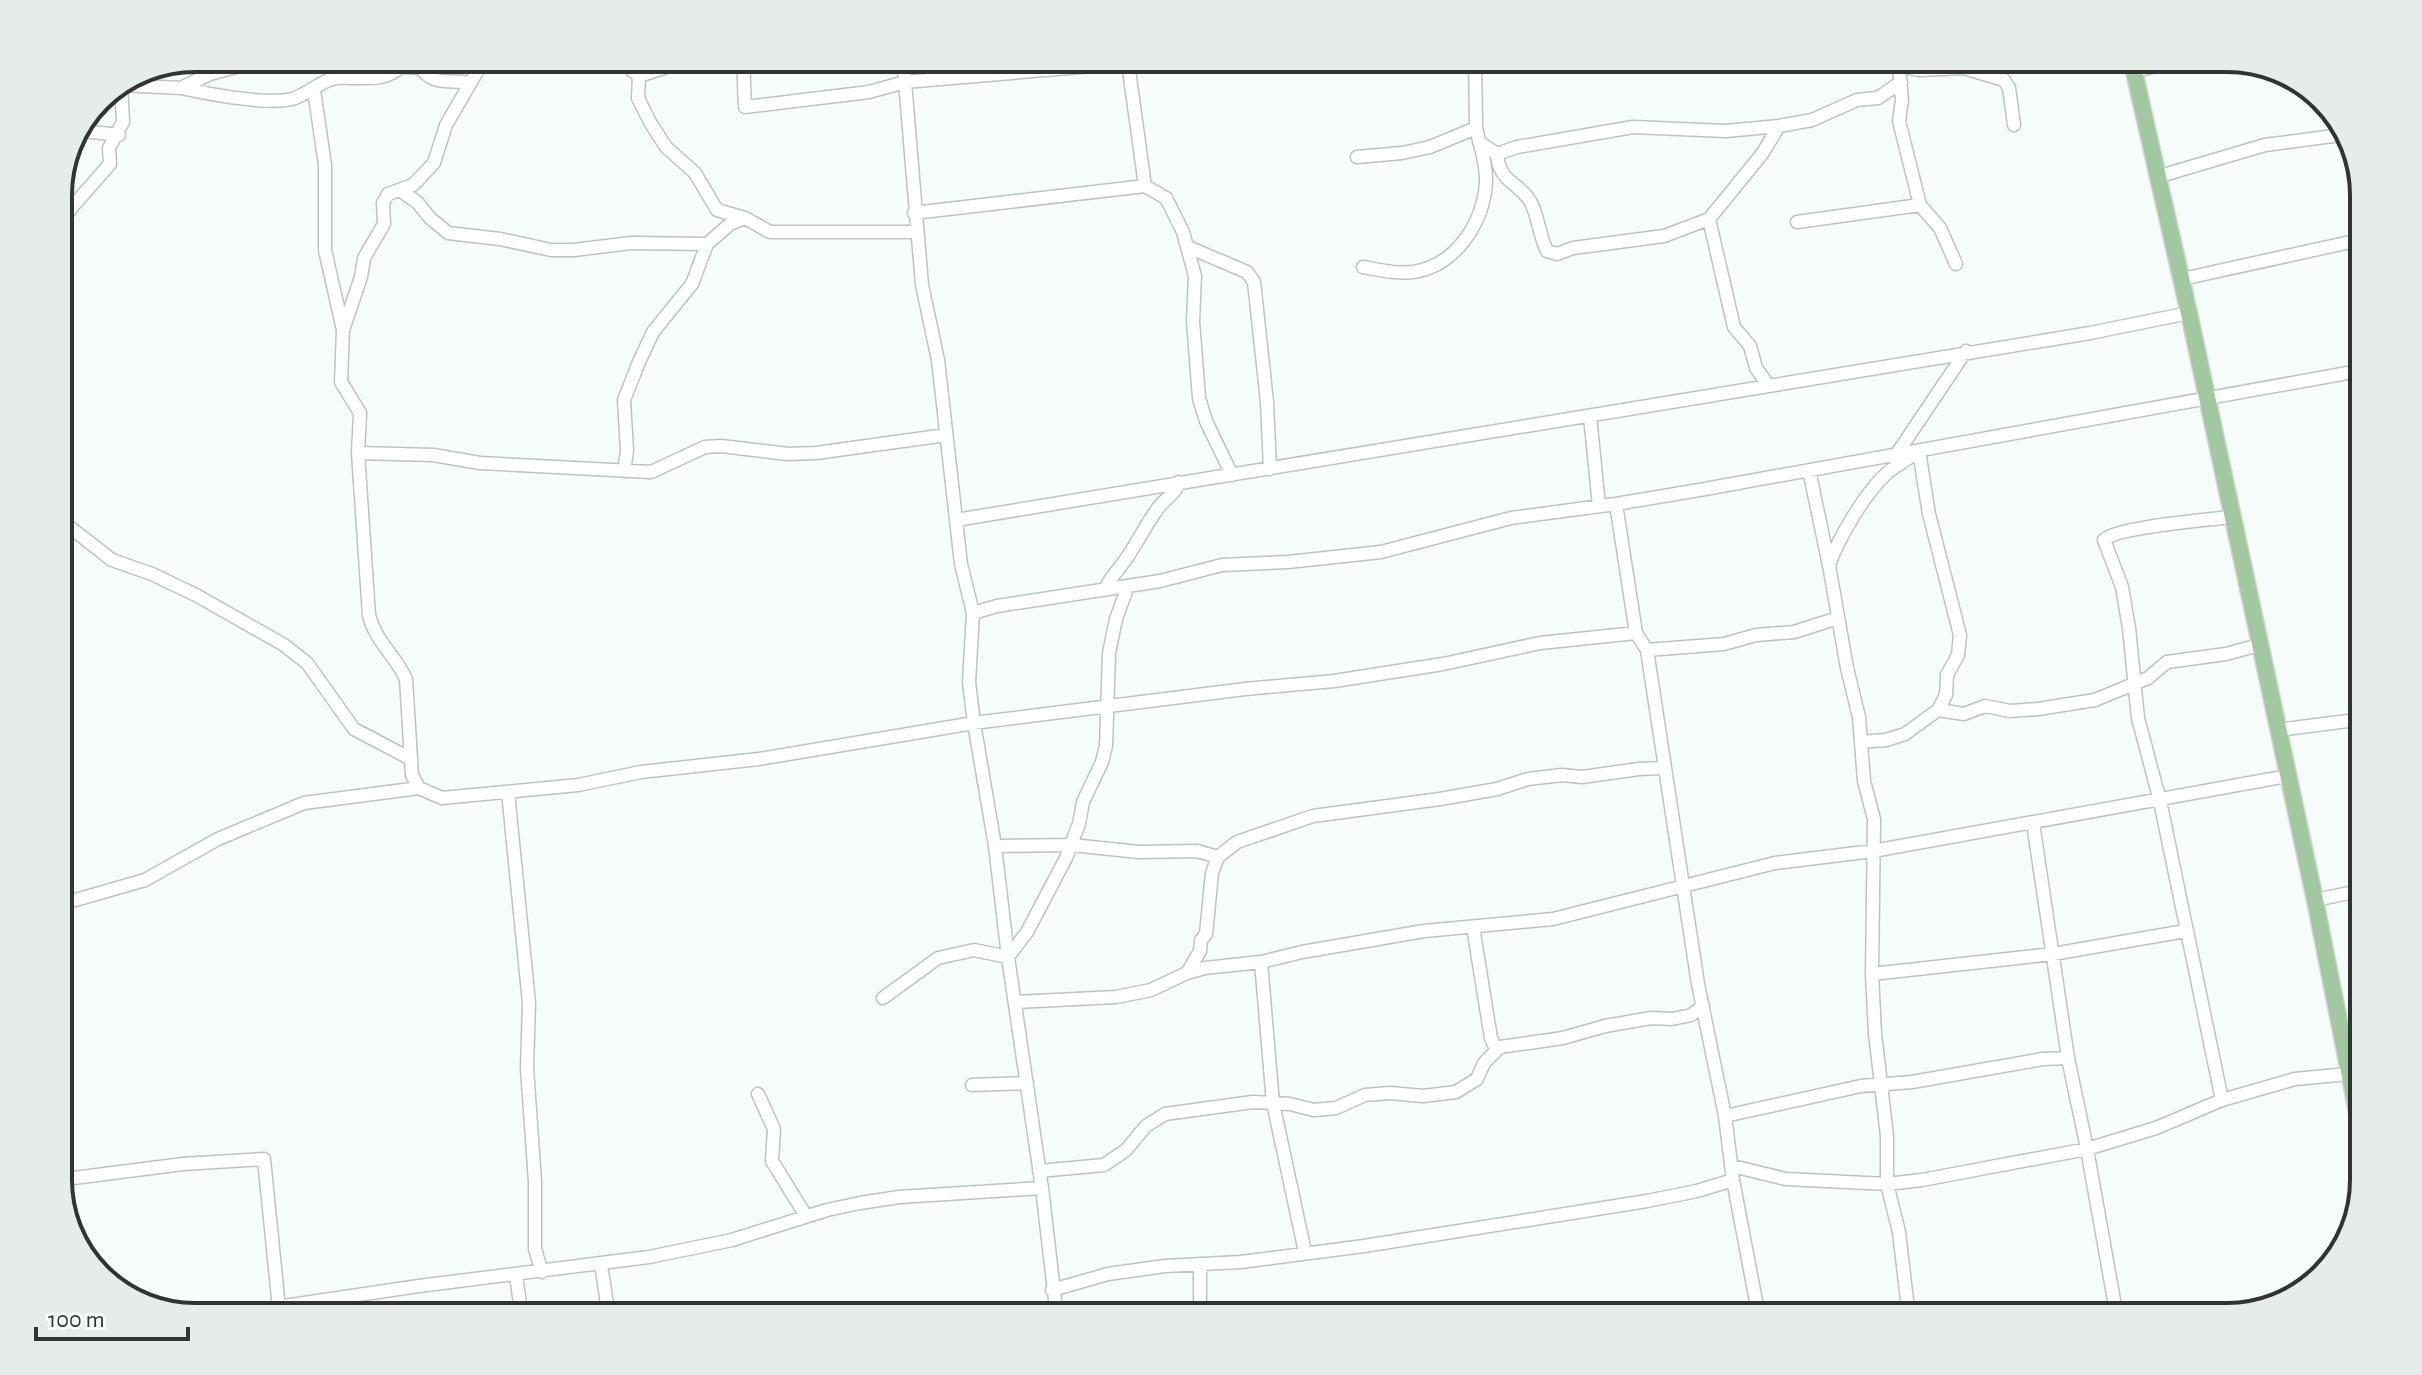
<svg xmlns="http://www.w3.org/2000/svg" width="2422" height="1375" viewBox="0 0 2422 1375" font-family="'Alegreya Sans',sans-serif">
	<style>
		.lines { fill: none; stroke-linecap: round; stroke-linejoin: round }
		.minor-casing { stroke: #bdc3c1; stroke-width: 15 }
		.major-casing { stroke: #d6d6d6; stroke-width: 19 }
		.minor { stroke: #fff; stroke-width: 12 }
		.major { stroke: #a2c8a0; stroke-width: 16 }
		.rim { fill: none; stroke: #323434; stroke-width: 4 }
	</style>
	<rect width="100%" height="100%" fill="#f6fcfa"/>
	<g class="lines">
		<defs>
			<path id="minor" d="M331 58 333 78
				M617 58 639 76
				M743 58 745 107 869 92 905 82 1128 63 1231 58
				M903 58 922 285 938 360 961 564 973 613 969 682 974 723 995 846 1008 957 1042 1188 1057 1317
				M1898 58 1902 100 1899 121 1920 205 1940 228 1956 264
				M1800 61 1802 58
				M1128 63 1145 186
				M1899 66 1919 70 1964 68 2004 80 2009 88 2014 125
				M2133 72 2185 58
				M639 76 638 98 650 122 666 147 695 173 717 210 745 218 770 232H917
				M639 76 679 63 743 60
				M122 85 181 88 210 74 240 66 246 58
				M181 88C209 94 265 105 292 99 307 95 321 80 336 78 360 76 381 84 401 67L421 68C434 87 451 79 470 83
				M314 90 325 165V250L343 330 341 382 360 413 358 453 369 615C375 641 395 655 406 679L412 775 419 788 442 798 578 785 641 772 759 759 974 723 1245 689 1334 681 1443 664 1540 643 1636 633
				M83 131 119 135
				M1479 142 1497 154C1499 183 1519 182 1530 201 1538 214 1539 235 1547 251L1557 254 1573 248 1664 236 1709 219 1734 327 1750 346 1756 368 1769 386
				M1497 154 1517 147 1633 127 1726 131 1779 126 1812 120 1857 100 1878 98 1901 82
				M1357 157 1402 153 1430 147 1476 128 1475 58
				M2160 176 2265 145 2348 134
				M401 191 417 202 430 218 448 233 500 239 551 250H574L631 243 707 244
				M914 213 1145 186 1166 198 1183 232 1195 276 1193 321 1199 398 1206 421 1232 475
				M1709 219 1762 154 1779 126
				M1797 222 1920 205
				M58 228 72 207 110 164 109 148 123 122 121 83
				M1188 247 1247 272 1254 282 1267 402 1270 469
				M1363 267C1380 270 1396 274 1413 272 1455 266 1483 224 1486 183 1487 166 1480 145 1476 128
				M2182 279 2364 239
				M343 330 361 277 364 258 384 224 383 203 388 194 413 185 434 163 446 125 485 58
				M1590 416 1599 506
				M358 453 433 455 480 463 651 472 705 447 721 446 788 454 816 453 946 435
				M1896 455 1966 351
				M1809 470 1829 565 1847 668 1859 717 1864 781 1874 819 1872 974 1875 1033 1887 1136V1184L1899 1232 1909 1317
				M624 471 627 451 624 400 639 362 653 332 692 284 707 244 730 224 745 218
				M1616 504 1636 633 1647 650 1698 984 1725 1116 1733 1180 1759 1317
				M58 518 112 560 152 574 196 595 284 645 307 663 354 729 409 758
				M956 520 2090 333 2189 313
				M1829 565C1839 537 1865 493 1887 473 1897 465 1909 458 1919 451L1929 514 1960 635 1958 655 1947 675 1946 695 1938 710 1905 734 1886 740 1862 742
				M1106 588C1110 578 1114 575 1120 567 1135 549 1144 526 1159 507 1166 498 1176 493 1179 482
				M973 613 997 606 1160 581 1222 565 1288 562 1381 552 1511 518 1616 504 1705 489 2364 370
				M1647 650 1724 644 1756 635 1794 632 1838 618
				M1938 710 1964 714 1985 706 2010 711 2038 709 2095 700 2148 678 2167 662 2226 654 2259 645
				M2277 730 2364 719
				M508 792 529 1003 527 1068 535 1182V1249L542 1272
				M2033 823 2068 1058 2087 1149 2117 1317
				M995 846 1072 845 1139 852 1197 851 1218 857
				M2315 900 2364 890
				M58 905 145 880 218 839 304 803 419 788
				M1473 927 1491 1038 1495 1047H1500
				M1261 962 1273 1103 1305 1252
				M1187 973 1200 951 1201 940 1206 934 1212 873 1218 857 1237 842 1313 816 1440 799 1497 789 1528 779 1562 775 1582 777 1639 769 1664 768
				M1872 974 2053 954 2185 931
				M883 998 938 958 974 950 1008 957 1027 932 1066 858 1079 824 1083 802 1102 762 1106 746 1109 653 1116 619 1128 586
				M1015 1002 1116 997 1151 990 1187 973 1205 968 1261 962 1302 952 1424 931 1553 919 1775 863 1873 851 2288 776
				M2342 1043 2364 1038
				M972 1085 1027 1083
				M758 1094 774 1129 772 1161 806 1216
				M2222 1100 2160 801 2138 718 2129 628 2122 587 2104 540C2116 527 2208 520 2231 517
				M1725 1116 1861 1086 1912 1082 2043 1059 2068 1058
				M1732 1166 1786 1179 1887 1184 1922 1180 2087 1149 2156 1128 2222 1100 2295 1079 2348 1074
				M1039 1171 1104 1165 1126 1150 1146 1126 1165 1114 1253 1102 1290 1104 1314 1110 1336 1108 1365 1095 1390 1093 1423 1096 1456 1092 1477 1079 1484 1063 1500 1047 1563 1038 1605 1026 1651 1018 1672 1019 1691 1015 1703 1006
				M58 1180 183 1164 264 1159 279 1308
				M601 1264 609 1317
				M1200 1264V1317
				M516 1276 522 1317
				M1052 1290 1108 1274 1165 1266 1241 1262 1364 1246 1647 1201 1697 1191 1733 1180
				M209 1317 419 1286 649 1257 732 1240 827 1210 860 1203 899 1197 1042 1188
				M2198 1317 2299 1296"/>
			<path id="major" d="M2131 58 2189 313 2315 900 2364 1147"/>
		</defs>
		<use href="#minor" class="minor-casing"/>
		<use href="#major" class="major-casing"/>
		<use href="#minor" class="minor"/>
		<use href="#major" class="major"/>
	</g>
	<path d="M0 0H2422V1375H0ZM195 72H2227A123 123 0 0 1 2350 195V1180A123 123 0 0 1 2227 1303H195A123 123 0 0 1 72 1180V195A123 123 0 0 1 195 72Z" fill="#e6ecea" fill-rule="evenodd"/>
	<path class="rim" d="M195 72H2227A123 123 0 0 1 2350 195V1180A123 123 0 0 1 2227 1303H195A123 123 0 0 1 72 1180V195A123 123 0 0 1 195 72Z"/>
	<path d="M36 1327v12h152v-12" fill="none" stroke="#323434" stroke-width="4"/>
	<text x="48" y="1327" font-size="24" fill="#323434" stroke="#f6fcfa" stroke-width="6" paint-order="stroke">100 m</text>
</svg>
